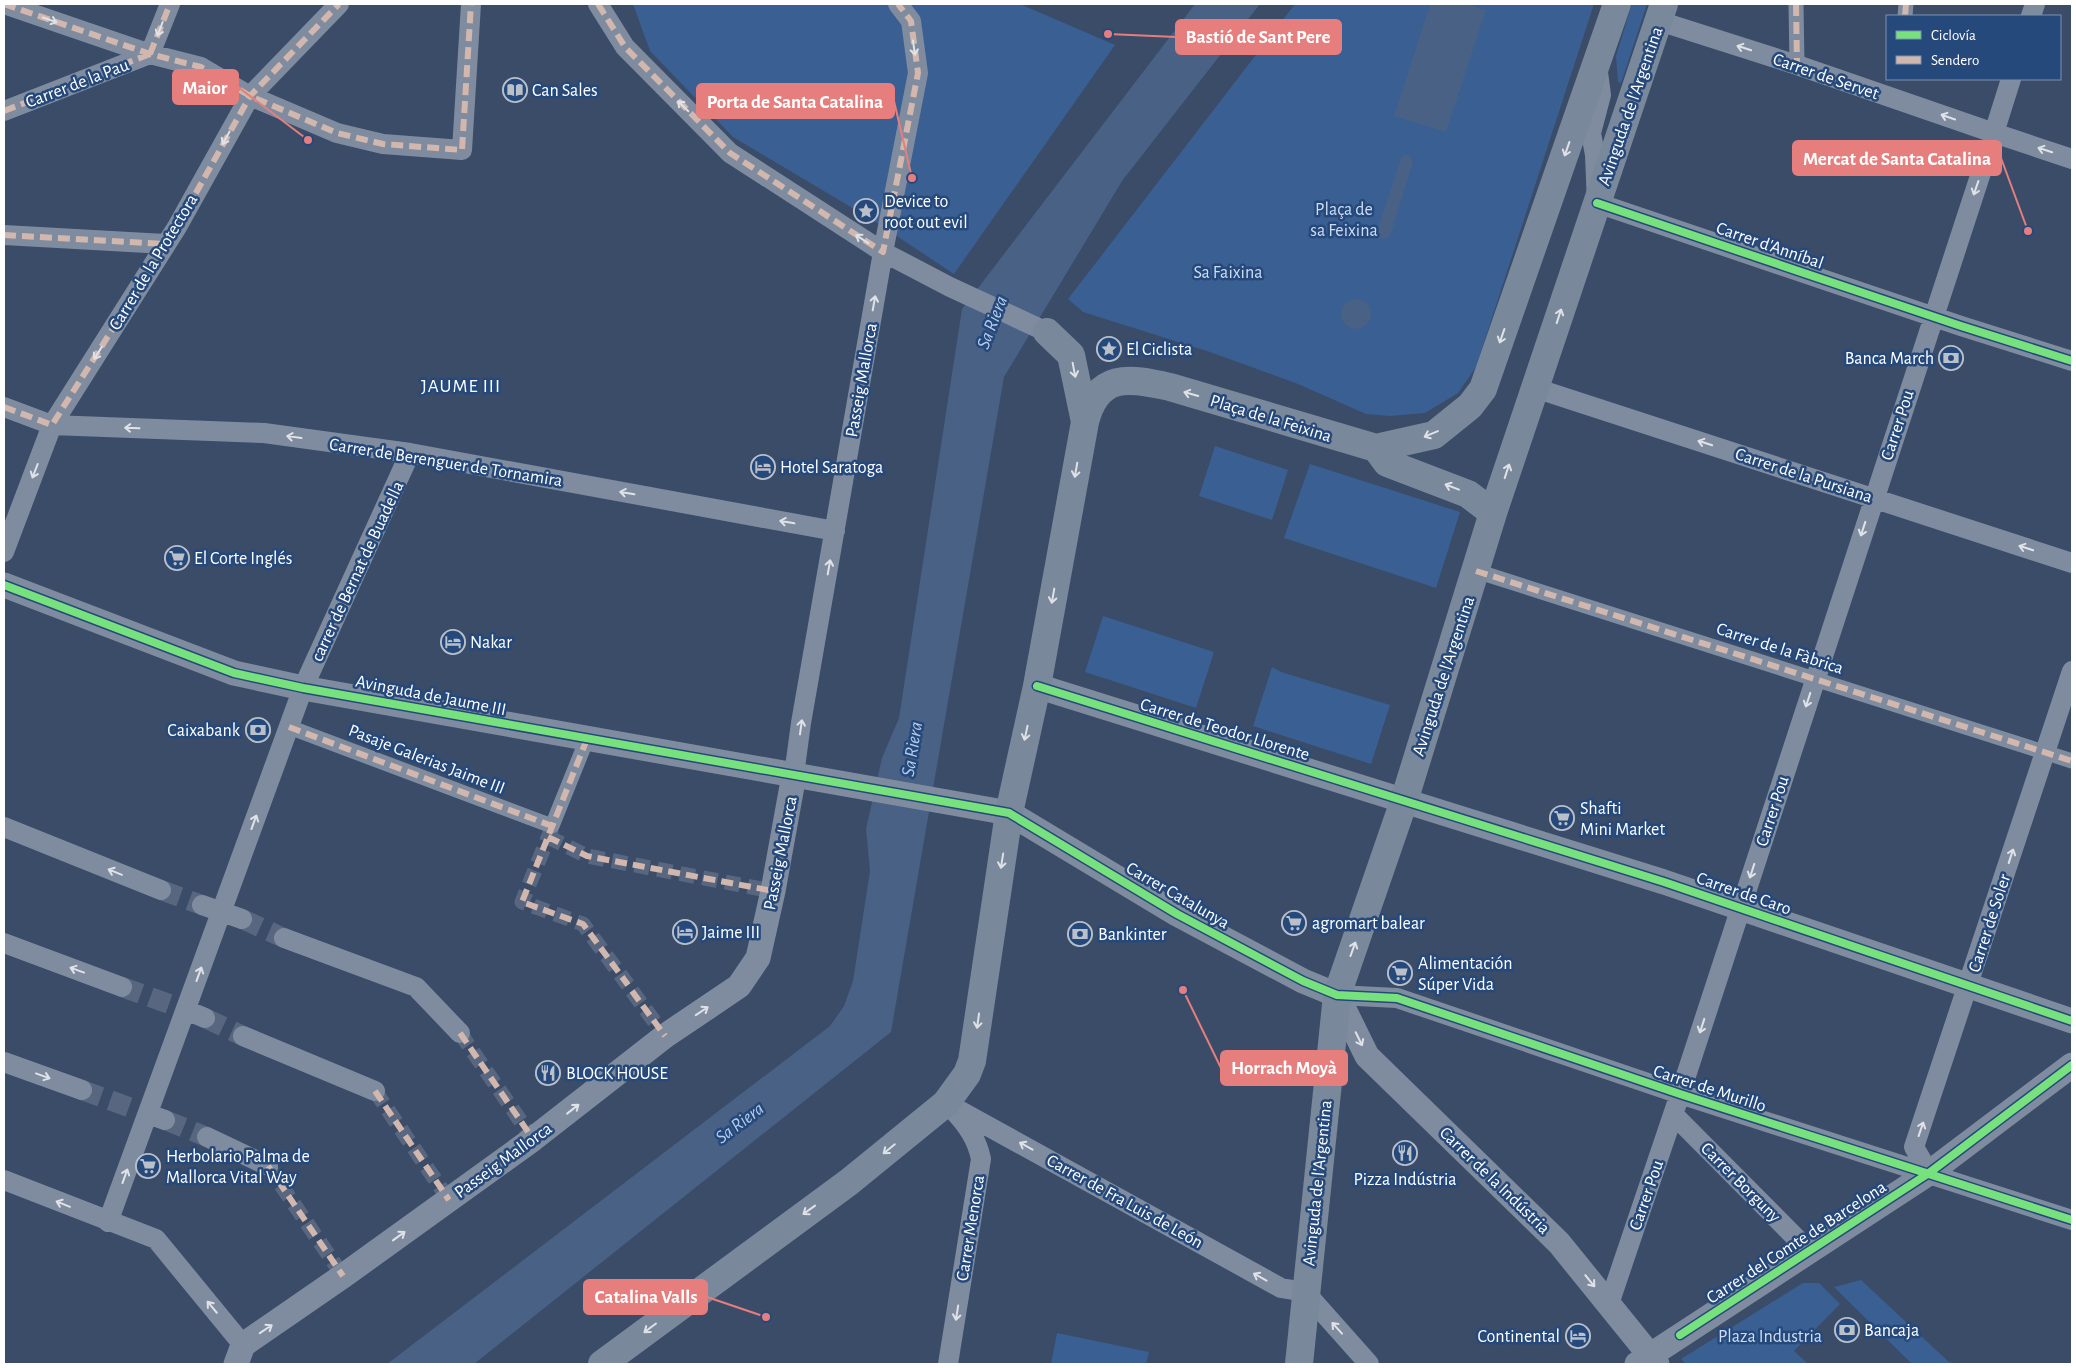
<svg xmlns="http://www.w3.org/2000/svg" width="2076" height="1368" viewBox="0 0 2076 1368" font-family="'Alegreya Sans',sans-serif">
	<style>
		.green { fill: #3a5f92 }
		.water { fill: #486185 }
		.lines { fill: none; stroke-linecap: round; stroke-linejoin: round }
		.pedestrian-tunnel { stroke: #58677f; stroke-width: 15; stroke-dasharray: 15 8; stroke-linecap: butt }
		.minor-tunnel { stroke: #58677f; stroke-width: 20; stroke-dasharray: 20 10; stroke-linecap: butt }
		.pedestrian { stroke: #7f8c9f; stroke-width: 15 }
		.minor { stroke: #7f8c9f; stroke-width: 20 }
		.tertiary { stroke: #7f8c9f; stroke-width: 25 }
		.secondary { stroke: #7a889b; stroke-width: 28 }
		.quiet { stroke: #d1b7ad; stroke-width: 6; stroke-dasharray: 12 6; stroke-linecap: butt }
		.cycleway-casing { stroke: #26497c; stroke-width: 11 }
		.cycleway { stroke: #77e17e; stroke-width: 8 }
		.oneway { stroke: #dfe2e7 }
		.oneway2 { stroke: #dee1e6 }
		.labels { text-anchor: middle; stroke-width: 5; stroke-linejoin: round; paint-order: stroke }
		.street-label { font-size: 18px; fill: #fff; stroke: #26497c }
		.poi-label { font-size: 18px; fill: #fff; stroke: #26497c; text-anchor: start }
		.park-label { font-size: 18px; fill: #cdddf4; stroke: #26497c }
		.water-label { font-size: 19px; font-style: italic; fill: #b6cdec; stroke: #26497c }
		.neighbourhood-label { font-size: 19px; letter-spacing: 1px; fill: #fff; stroke: #26497c }
		.leader { fill: none; stroke: #e67e7e; stroke-width: 2 }
		.callout-dot { fill: #e67e7e; stroke: #26497c; stroke-width: 2 }
		.callout { fill: #e67e7e; stroke: #e67e7e; stroke-width: 2 }
		.callout-label { font-size: 19px; text-anchor: middle; font-weight: bold; fill: #fff }
	</style>
	<rect width="100%" height="100%" fill="#3a4c68"/>
	<path class="green" d="M633 4H1020L1115 45 954 274 871 219 733 137 650 51Z
		M1295 4H1594L1476 367 1458 393 1425 413 1390 416 1366 414 1298 384 1210 352 1083 312 1068 299Z
		M1632 4H1647L1621 83 1618 82 1616 56Z
		M1215 446 1288 470 1272 520 1199 496Z
		M1310 464 1460 512 1436 588 1284 538Z
		M1103 616 1214 652 1196 708 1085 672Z
		M1272 667 1281 672 1390 705 1371 764 1253 726Z
		M1861 1280 1949 1362 1956 1364H1912L1834 1287Z
		M1803 1283H1819L1840 1304 1794 1351 1808 1364H1686L1681 1359Z
		M1057 1333 1149 1352 1146 1364H1051Z"/>
	<path class="water" d="M1195 4H1260L1122 181 1004 377 891 1032 474 1364H387L830 1026 844 1006 853 981 870 871 866 829 882 758 899 718 962 309Z
		M1430 4H1466L1486 10 1446 132 1394 116Z
		M1404 155 1410 156 1413 162 1390 236 1386 239 1378 238 1377 231 1401 158Z
		M1341 314a15 15 0 1 1 30 0a15 15 0 1 1-30 0Z"/>
	<g class="lines">
		<path class="pedestrian-tunnel" d="M552 828 522 902 583 924 628 985
			M548 837 587 856 773 891
			M632 991 665 1036
			M460 1033 533 1139
			M375 1091 449 1200
			M268 1166 343 1276"/>
		<path class="minor-tunnel" d="M161 890 202 905
			M242 919 284 938
			M122 987 186 1010
			M205 1018 243 1036
			M82 1090 148 1114
			M165 1120 207 1137"/>
		<path class="pedestrian" d="M1796 4 1797 65
			M1905 16 1906 4
			M1476 571 2072 761
			M289 727 552 826 587 739"/>
		<path class="minor" d="M4 4 150 54 201 67 250 96 337 133 383 144 462 150 471 4
			M598 4 625 47 730 153 883 252 918 73 911 21 898 4
			M2031 16 2035 4
			M1659 21 1797 65 1994 133 2011 79
			M150 54 170 4
			M1597 65 1601 95 1591 133 1595 155 1597 203 1961 326 2072 361
			M4 111 150 54
			M4 235 165 244
			M1535 388 2072 563
			M4 407 52 425 264 433 410 453 835 531
			M4 552 52 425 177 227 250 96 339 4
			M794 775 801 723 883 252 950 287 1047 332
			M4 827 161 890
			M202 905 242 919
			M284 938 416 987 460 1033
			M4 943 122 987
			M1337 995 1397 998 1680 1094 2072 1220
			M186 1010 205 1018
			M243 1036 375 1091
			M4 1062 82 1090
			M946 1103 1281 1288 1305 1292 1369 1364
			M148 1114 165 1120
			M1673 1114 1809 1251
			M207 1137 268 1166
			M1929 1173 1914 1147 2072 671
			M4 1180 156 1239 243 1345
			M108 1222 303 688 410 453
			M1609 1304 1680 1094 1994 133 2072 159
			M948 1364 981 1159C977 1139 967 1125 953 1110"/>
		<path class="tertiary" d="M4 585 234 673 303 688 1009 813 1177 914 1303 981 1337 995 1367 1056 1559 1243 1657 1364
			M1037 686 1664 882 2072 1021
			M236 1364 243 1345 343 1276 533 1139 665 1036 739 986 758 958 773 891 794 775
			M1637 1364 1929 1173 2072 1065"/>
		<path class="secondary" d="M1085 422C1097 373 1128 377 1170 387L1376 448 1434 435 1470 406 1483 389 1617 4
			M1376 448 1387 463 1468 494 1493 513
			M602 1364 849 1182 946 1103 967 1074 972 1061 1009 813 1037 686 1085 422 1071 355 1047 332
			M1299 1364 1337 995 1404 801 1493 513 1664 4"/>
		<path class="quiet" d="M4 4 150 54 201 67 250 96 337 133 383 144 462 150 471 4
			M598 4 625 47 730 153 883 252 918 73 911 21 898 4
			M1796 4 1797 65
			M1905 16 1906 4
			M150 54 170 4
			M4 111 150 54
			M4 235 165 244
			M4 407 52 425 177 227 250 96 339 4
			M1476 571 2072 761
			M289 727 552 826
			M587 739 522 902 583 924 628 985
			M548 837 587 856 773 891
			M632 991 665 1036
			M460 1033 533 1139
			M375 1091 449 1200
			M268 1166 343 1276"/>
		<defs>
			<path id="cycleway" d="M1597 203 1961 326 2072 361
				M4 585 234 673 303 688 1009 813 1177 914 1303 981 1337 995 1397 998 1680 1094 2072 1220
				M1037 686 1664 882 2072 1021
				M1680 1335 1929 1173 2072 1065"/>
		</defs>
		<use href="#cycleway" class="cycleway-casing"/>
		<use href="#cycleway" class="cycleway"/>
	</g>
	<defs><path id="oneway-shaft" d="M-6 0H5M1.5-3L5.5 0L1.5 3" fill="none" stroke-width="1.6" stroke-linecap="round" stroke-linejoin="round" transform="scale(1.25)"/></defs>
	<g class="oneway">
		<use href="#oneway-shaft" transform="translate(50 20) rotate(19)"/>
		<use href="#oneway-shaft" transform="translate(160 29) rotate(111)"/>
		<use href="#oneway-shaft" transform="translate(914 48) rotate(82)"/>
		<use href="#oneway-shaft" transform="translate(1744 48) rotate(-162)"/>
		<use href="#oneway-shaft" transform="translate(683 106) rotate(-135)"/>
		<use href="#oneway-shaft" transform="translate(1948 117) rotate(-161)"/>
		<use href="#oneway-shaft" transform="translate(226 138) rotate(119)"/>
		<use href="#oneway-shaft" transform="translate(2045 150) rotate(-162)"/>
		<use href="#oneway-shaft" transform="translate(1976 188) rotate(109)"/>
		<use href="#oneway-shaft" transform="translate(862 239) rotate(-147)"/>
		<use href="#oneway-shaft" transform="translate(874 303) rotate(-80)"/>
		<use href="#oneway-shaft" transform="translate(98 353) rotate(122)"/>
		<use href="#oneway-shaft" transform="translate(132 428) rotate(-178)"/>
		<use href="#oneway-shaft" transform="translate(294 437) rotate(-172)"/>
		<use href="#oneway-shaft" transform="translate(1705 443) rotate(-162)"/>
		<use href="#oneway-shaft" transform="translate(35 471) rotate(111)"/>
		<use href="#oneway-shaft" transform="translate(627 493) rotate(-170)"/>
		<use href="#oneway-shaft" transform="translate(787 522) rotate(-170)"/>
		<use href="#oneway-shaft" transform="translate(1863 529) rotate(108)"/>
		<use href="#oneway-shaft" transform="translate(2026 548) rotate(-162)"/>
		<use href="#oneway-shaft" transform="translate(829 567) rotate(-80)"/>
		<use href="#oneway-shaft" transform="translate(1808 700) rotate(108)"/>
		<use href="#oneway-shaft" transform="translate(801 727) rotate(-82)"/>
		<use href="#oneway-shaft" transform="translate(254 822) rotate(-70)"/>
		<use href="#oneway-shaft" transform="translate(2011 856) rotate(-72)"/>
		<use href="#oneway-shaft" transform="translate(1752 871) rotate(108)"/>
		<use href="#oneway-shaft" transform="translate(115 872) rotate(-158)"/>
		<use href="#oneway-shaft" transform="translate(77 970) rotate(-160)"/>
		<use href="#oneway-shaft" transform="translate(199 974) rotate(-70)"/>
		<use href="#oneway-shaft" transform="translate(702 1011) rotate(-34)"/>
		<use href="#oneway-shaft" transform="translate(1702 1026) rotate(108)"/>
		<use href="#oneway-shaft" transform="translate(1359 1039) rotate(64)"/>
		<use href="#oneway-shaft" transform="translate(43 1076) rotate(20)"/>
		<use href="#oneway-shaft" transform="translate(573 1109) rotate(-38)"/>
		<use href="#oneway-shaft" transform="translate(1921 1129) rotate(-71)"/>
		<use href="#oneway-shaft" transform="translate(1026 1146) rotate(-151)"/>
		<use href="#oneway-shaft" transform="translate(125 1176) rotate(-70)"/>
		<use href="#oneway-shaft" transform="translate(63 1204) rotate(-158)"/>
		<use href="#oneway-shaft" transform="translate(399 1236) rotate(-36)"/>
		<use href="#oneway-shaft" transform="translate(1260 1277) rotate(-151)"/>
		<use href="#oneway-shaft" transform="translate(1590 1281) rotate(51)"/>
		<use href="#oneway-shaft" transform="translate(212 1307) rotate(-130)"/>
		<use href="#oneway-shaft" transform="translate(957 1313) rotate(99)"/>
		<use href="#oneway-shaft" transform="translate(1337 1328) rotate(-132)"/>
		<use href="#oneway-shaft" transform="translate(266 1329) rotate(-34)"/>
	</g>
	<g class="oneway2">
		<use href="#oneway-shaft" transform="translate(1567 149) rotate(109)"/>
		<use href="#oneway-shaft" transform="translate(1559 316) rotate(-72)"/>
		<use href="#oneway-shaft" transform="translate(1502 336) rotate(109)"/>
		<use href="#oneway-shaft" transform="translate(1074 370) rotate(79)"/>
		<use href="#oneway-shaft" transform="translate(1191 394) rotate(-164)"/>
		<use href="#oneway-shaft" transform="translate(1431 434) rotate(157)"/>
		<use href="#oneway-shaft" transform="translate(1076 470) rotate(100)"/>
		<use href="#oneway-shaft" transform="translate(1507 471) rotate(-72)"/>
		<use href="#oneway-shaft" transform="translate(1452 487) rotate(-159)"/>
		<use href="#oneway-shaft" transform="translate(1053 596) rotate(100)"/>
		<use href="#oneway-shaft" transform="translate(1026 733) rotate(102)"/>
		<use href="#oneway-shaft" transform="translate(1002 861) rotate(99)"/>
		<use href="#oneway-shaft" transform="translate(1353 949) rotate(-70)"/>
		<use href="#oneway-shaft" transform="translate(978 1021) rotate(98)"/>
		<use href="#oneway-shaft" transform="translate(889 1149) rotate(141)"/>
		<use href="#oneway-shaft" transform="translate(809 1210) rotate(144)"/>
		<use href="#oneway-shaft" transform="translate(650 1328) rotate(143)"/>
	</g>
	<defs>
		<symbol id="library-ring" viewBox="-11 -11 22 22"><circle r="9.5" fill="#26497c" stroke="#bac0ca" stroke-width="1.5"/><path d="M-6-4Q-3-5.5-.7-3.5V5Q-3 3-6 4ZM6-4Q3-5.5 .7-3.5V5Q3 3 6 4Z" fill="#bac0ca"/></symbol>
		<symbol id="sight-ring" viewBox="-11 -11 22 22"><circle r="9.5" fill="#26497c" stroke="#bac0ca" stroke-width="1.5"/><path d="M0-6L1.8-2.2L6-1.7L2.9 1.2L3.7 5.4L0 3.3L-3.7 5.4L-2.9 1.2L-6-1.7L-1.8-2.2Z" fill="#bac0ca"/></symbol>
		<symbol id="bank-ring" viewBox="-11 -11 22 22"><circle r="9.5" fill="#26497c" stroke="#bac0ca" stroke-width="1.5"/><path d="M-6-4H6V4H-6ZM0-2.3a2.3 2.3 0 1 0 0 4.6a2.3 2.3 0 1 0 0-4.6Z" fill="#bac0ca"/></symbol>
		<symbol id="hotel-ring" viewBox="-11 -11 22 22"><circle r="9.5" fill="#26497c" stroke="#bac0ca" stroke-width="1.5"/><path d="M-6-4.5h1.5V1H6V5H4.5V3h-9V5H-6ZM-4 0a1.8 1.8 0 1 1 3.6 0ZM.5 0V-2.5h3Q6-2.5 6 0Z" fill="#bac0ca"/></symbol>
		<symbol id="supermarket-ring" viewBox="-11 -11 22 22"><circle r="9.5" fill="#26497c" stroke="#bac0ca" stroke-width="1.5"/><path d="M-6-5.5h2.5l.6 2H6L4.5 2H-2.5L-4.4-4H-6ZM-1.5 3.2a1.3 1.3 0 1 0 .1 0ZM3 3.2a1.3 1.3 0 1 0 .1 0Z" fill="#bac0ca"/></symbol>
		<symbol id="restaurant-ring" viewBox="-11 -11 22 22"><circle r="9.5" fill="#26497c" stroke="#bac0ca" stroke-width="1.5"/><path d="M-5-6h1v4h1v-4h1v4h1v-4h1v5L-1.5 .5V6h-2V.5L-5-1ZM5-6V6H3V1.5H1.5Q1.5-4 5-6Z" fill="#bac0ca"/></symbol>
	</defs>
	<g fill-rule="evenodd">
		<use href="#library-ring" x="501" y="76" width="28" height="28"/>
		<use href="#sight-ring" x="852" y="197" width="28" height="28"/>
		<use href="#sight-ring" x="1095" y="335" width="28" height="28"/>
		<use href="#bank-ring" x="1937" y="344" width="28" height="28"/>
		<use href="#hotel-ring" x="749" y="453" width="28" height="28"/>
		<use href="#supermarket-ring" x="163" y="544" width="28" height="28"/>
		<use href="#hotel-ring" x="439" y="628" width="28" height="28"/>
		<use href="#bank-ring" x="244" y="716" width="28" height="28"/>
		<use href="#supermarket-ring" x="1548" y="804" width="28" height="28"/>
		<use href="#supermarket-ring" x="1280" y="909" width="28" height="28"/>
		<use href="#hotel-ring" x="671" y="918" width="28" height="28"/>
		<use href="#bank-ring" x="1066" y="920" width="28" height="28"/>
		<use href="#supermarket-ring" x="1386" y="959" width="28" height="28"/>
		<use href="#restaurant-ring" x="534" y="1059" width="28" height="28"/>
		<use href="#restaurant-ring" x="1391" y="1139" width="28" height="28"/>
		<use href="#supermarket-ring" x="134" y="1152" width="28" height="28"/>
		<use href="#bank-ring" x="1833" y="1316" width="28" height="28"/>
		<use href="#hotel-ring" x="1564" y="1322" width="28" height="28"/>
	</g>
	<g class="labels">
		<g class="street-label">
			<text transform="translate(1826 76) rotate(19)" y="6">Carrer de Servet</text>
			<text transform="translate(77 83) rotate(-21)" y="6">Carrer de la Pau</text>
			<text transform="translate(1630 106) rotate(-71)" y="6">Avinguda de l'Argentina</text>
			<text transform="translate(1770 245) rotate(19)" y="6">Carrer d'Anníbal</text>
			<text transform="translate(153 262) rotate(-59)" y="6">Carrer de la Protectora</text>
			<text transform="translate(861 380) rotate(-80)" y="6">Passeig Mallorca</text>
			<text transform="translate(1271 418) rotate(17)" y="6">Plaça de la Feixina</text>
			<text transform="translate(1897 425) rotate(-72)" y="6">Carrer Pou</text>
			<text transform="translate(446 462) rotate(9)" y="6">Carrer de Berenguer de Tornamira</text>
			<text transform="translate(1804 475) rotate(18)" y="6">Carrer de la Pursiana</text>
			<text transform="translate(357 571) rotate(-65)" y="6">carrer de Bernat de Buadella</text>
			<text transform="translate(1780 648) rotate(18)" y="6">Carrer de la Fàbrica</text>
			<text transform="translate(1443 676) rotate(-72)" y="6">Avinguda de l'Argentina</text>
			<text transform="translate(431 695) rotate(11)" y="6">Avinguda de Jaume III</text>
			<text transform="translate(1225 729) rotate(17)" y="6">Carrer de Teodor Llorente</text>
			<text transform="translate(427 759) rotate(21)" y="6">Pasaje Galerias Jaime III</text>
			<text transform="translate(1772 811) rotate(-72)" y="6">Carrer Pou</text>
			<text transform="translate(780 853) rotate(-79)" y="6">Passeig Mallorca</text>
			<text transform="translate(1744 893) rotate(19)" y="6">Carrer de Caro</text>
			<text transform="translate(1178 895) rotate(30)" y="6">Carrer Catalunya</text>
			<text transform="translate(1989 923) rotate(-72)" y="6">Carrer de Soler</text>
			<text transform="translate(1710 1088) rotate(18)" y="6">Carrer de Murillo</text>
			<text transform="translate(503 1160) rotate(-36)" y="6">Passeig Mallorca</text>
			<text transform="translate(1495 1180) rotate(44)" y="6">Carrer de la Indústria</text>
			<text transform="translate(1741 1182) rotate(45)" y="6">Carrer Borguny</text>
			<text transform="translate(1317 1183) rotate(-84)" y="6">Avinguda de l'Argentina</text>
			<text transform="translate(1646 1195) rotate(-71)" y="6">Carrer Pou</text>
			<text transform="translate(1125 1201) rotate(29)" y="6">Carrer de Fra Luis de León</text>
			<text transform="translate(970 1228) rotate(-81)" y="6">Carrer Menorca</text>
			<text transform="translate(1796 1242) rotate(-33)" y="6">Carrer del Comte de Barcelona</text>
		</g>
		<g class="poi-label">
			<text x="532" y="96">Can Sales</text>
			<text x="884" y="207">Device to<tspan x="884" dy="21">root out evil</tspan></text>
			<text x="1126" y="355">El Ciclista</text>
			<text x="1934" y="364" text-anchor="end">Banca March</text>
			<text x="780" y="473">Hotel Saratoga</text>
			<text x="194" y="564">El Corte Inglés</text>
			<text x="470" y="648">Nakar</text>
			<text x="240" y="736" text-anchor="end">Caixabank</text>
			<text x="1580" y="814">Shafti<tspan x="1580" dy="21">Mini Market</tspan></text>
			<text x="1312" y="929">agromart balear</text>
			<text x="702" y="938">Jaime III</text>
			<text x="1098" y="940">Bankinter</text>
			<text x="1418" y="969">Alimentación<tspan x="1418" dy="21">Súper Vida</tspan></text>
			<text x="566" y="1079">BLOCK HOUSE</text>
			<text x="166" y="1162">Herbolario Palma de<tspan x="166" dy="21">Mallorca Vital Way</tspan></text>
			<text x="1405" y="1185" text-anchor="middle">Pizza Indústria</text>
			<text x="1864" y="1336">Bancaja</text>
			<text x="1560" y="1342" text-anchor="end">Continental</text>
		</g>
		<g class="park-label">
			<text x="1344" y="215">Plaça de<tspan x="1344" dy="21">sa Feixina</tspan></text>
			<text x="1228" y="278">Sa Faixina</text>
			<text x="1770" y="1342">Plaza Industria</text>
		</g>
		<g class="water-label">
			<text transform="translate(991 322) rotate(-69)" y="7">Sa Riera</text>
			<text transform="translate(911 749) rotate(-81)" y="7">Sa Riera</text>
			<text transform="translate(739 1122) rotate(-37)" y="7">Sa Riera</text>
		</g>
		<g class="neighbourhood-label">
			<text x="461" y="392">JAUME III</text>
		</g>
	</g>
	<path class="leader" d="M1108 34L1176 37M308 140L238 87M912 178L894 101M2028 231L2001 158M1183 990L1221 1068M766 1317L707 1297"/>
	<g class="callout-dot">
		<circle cx="1108" cy="34" r="5"/>
		<circle cx="308" cy="140" r="5"/>
		<circle cx="912" cy="178" r="5"/>
		<circle cx="2028" cy="231" r="5"/>
		<circle cx="1183" cy="990" r="5"/>
		<circle cx="766" cy="1317" r="5"/>
	</g>
	<g class="callout">
		<rect x="1176" y="20" width="165" height="34" rx="5"/>
		<rect x="173" y="70" width="65" height="34" rx="5"/>
		<rect x="697" y="84" width="197" height="34" rx="5"/>
		<rect x="1793" y="141" width="208" height="34" rx="5"/>
		<rect x="1221" y="1051" width="126" height="34" rx="5"/>
		<rect x="584" y="1280" width="123" height="34" rx="5"/>
	</g>
	<g class="callout-label">
		<text x="1258" y="43">Bastió de Sant Pere</text>
		<text x="205" y="94">Maior</text>
		<text x="795" y="108">Porta de Santa Catalina</text>
		<text x="1897" y="165">Mercat de Santa Catalina</text>
		<text x="1284" y="1074">Horrach Moyà</text>
		<text x="646" y="1303">Catalina Valls</text>
	</g>
	<rect width="2076" height="1368" fill="none" stroke="#ffffff" stroke-width="10"/>
	<rect x="1886" y="15" width="175" height="65" fill="#26497c" stroke="#7d92b0"/>
	<rect x="1896" y="31" width="25" height="8" fill="#77e17e" stroke="#7d92b0"/>
	<text x="1931" y="40" font-size="15" fill="#ffffff">Ciclovía</text>
	<rect x="1896" y="56" width="25" height="8" fill="#d1b7ad" stroke="#7d92b0"/>
	<text x="1931" y="65" font-size="15" fill="#ffffff">Sendero</text>
</svg>
